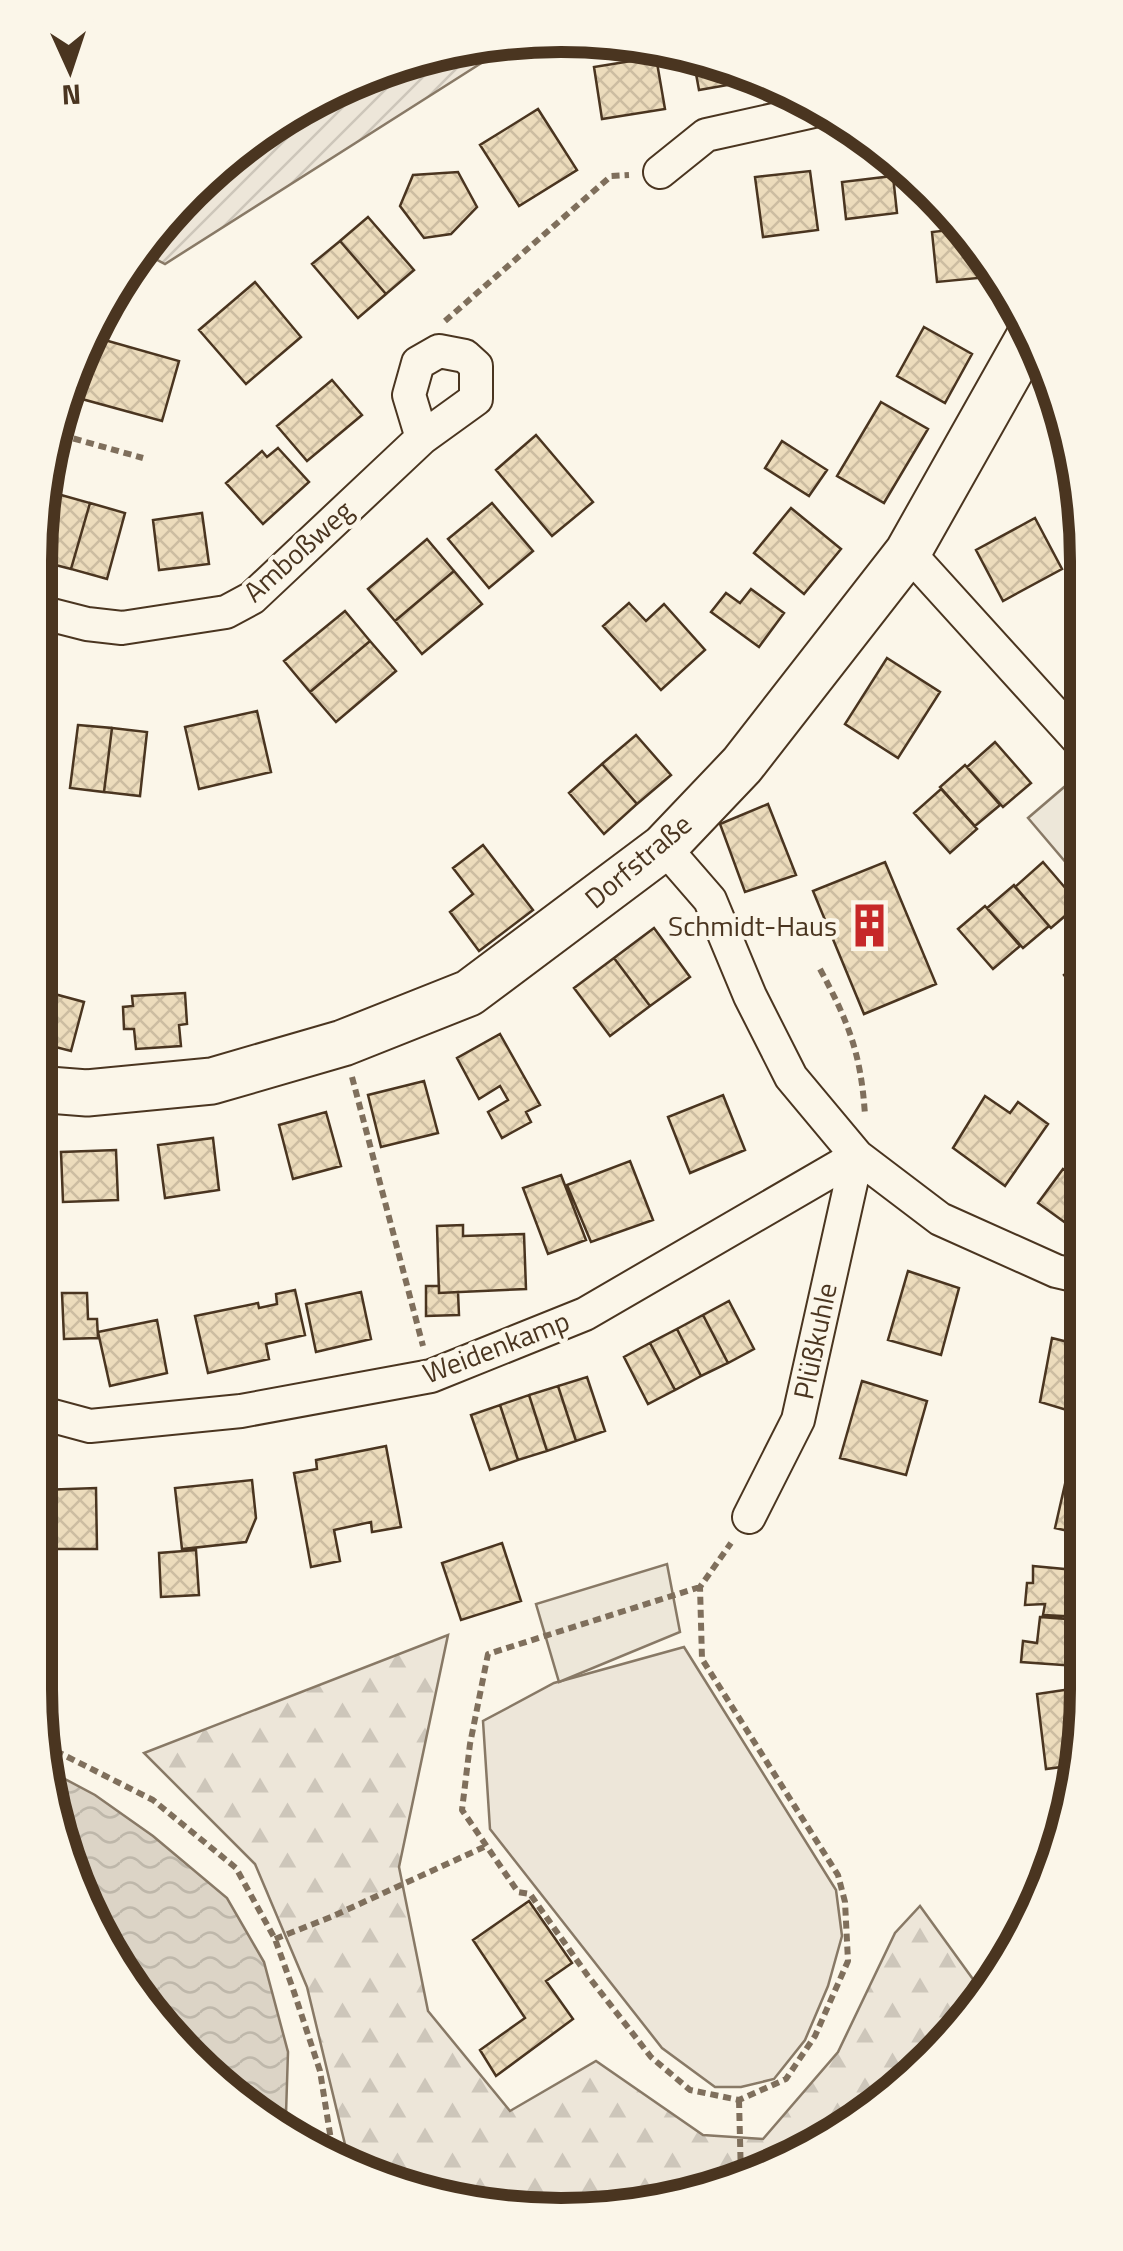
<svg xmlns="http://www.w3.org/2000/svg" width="1123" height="2251" viewBox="0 0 1123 2251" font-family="'Titillium Web',sans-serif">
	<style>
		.grass { fill: #ede6d9; stroke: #887966; stroke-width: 2.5 }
		.forest { fill: url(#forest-firs); stroke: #887966; stroke-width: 2.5 }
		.garden { fill: url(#garden-furrows); stroke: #887966; stroke-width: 2.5 }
		.parking { fill: #ede7d9; stroke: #887966; stroke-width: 2.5 }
		.water { fill: url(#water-waves); stroke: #887966; stroke-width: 2.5 }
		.building { fill: url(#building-cross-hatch); stroke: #4a3520; stroke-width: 2.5 }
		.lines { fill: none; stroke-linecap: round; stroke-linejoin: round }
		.street-casing { stroke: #4a3520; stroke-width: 36 }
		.secondary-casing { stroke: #4a3520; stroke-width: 49 }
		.path { stroke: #7f6f5c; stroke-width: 6; stroke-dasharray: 8 5; stroke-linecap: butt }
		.street { stroke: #fbf6e9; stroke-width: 32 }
		.secondary { stroke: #fbf6e9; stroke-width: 45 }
		.labels { text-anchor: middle; stroke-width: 8; stroke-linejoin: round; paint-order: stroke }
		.street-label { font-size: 28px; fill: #4a3520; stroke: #fbf6e9 }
		.poi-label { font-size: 28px; fill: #4a3520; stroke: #fbf6e9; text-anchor: end }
		.rim { fill: none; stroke: #4a3520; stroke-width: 12 }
	</style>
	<defs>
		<pattern id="forest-firs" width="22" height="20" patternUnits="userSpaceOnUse" patternTransform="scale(2.5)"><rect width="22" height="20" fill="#ede6d9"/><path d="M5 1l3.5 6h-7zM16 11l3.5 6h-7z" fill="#cdc6ba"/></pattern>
		<pattern id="garden-furrows" width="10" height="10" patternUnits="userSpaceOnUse" patternTransform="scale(2.5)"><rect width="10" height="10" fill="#ede6d9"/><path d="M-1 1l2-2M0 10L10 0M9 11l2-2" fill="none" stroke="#cdc6ba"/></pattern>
		<pattern id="water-waves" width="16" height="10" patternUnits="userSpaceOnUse" patternTransform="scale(2.5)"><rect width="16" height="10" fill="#dcd4c6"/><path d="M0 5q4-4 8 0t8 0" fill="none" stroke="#beb7aa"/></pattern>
		<pattern id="building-cross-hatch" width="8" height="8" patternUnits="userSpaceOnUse" patternTransform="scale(2.5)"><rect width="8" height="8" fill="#ecdcbc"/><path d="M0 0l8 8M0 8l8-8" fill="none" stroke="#ccbda1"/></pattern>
	</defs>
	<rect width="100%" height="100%" fill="#fbf6e9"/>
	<path class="grass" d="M684 1647 836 1890 842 1936 828 1986 805 2040 774 2079 741 2087H715L662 2048 490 1829 483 1721 554 1683Z"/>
	<path class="forest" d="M448 1635 399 1867 428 2011 510 2111 596 2061 703 2135 763 2139 838 2052 895 1933 920 1906 983 1993 933 2062 794 2162 630 2212 458 2206 350 2165 307 1987 255 1864 144 1753Z"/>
	<path class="garden" d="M505 48 165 264 146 254 214 166 392 63Z"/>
	<path class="parking" d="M1084 770 1085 885 1028 818Z
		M667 1564 680 1632 559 1682 536 1604Z"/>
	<path class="water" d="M48 1770 95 1795 153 1836 227 1898 264 1962 288 2052 286 2114 273 2123 144 2010 63 1859Z"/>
	<path class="building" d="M656 57 665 109 602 119 594 67Z
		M694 63 755 79 756 80 699 90Z
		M538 109 577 170 519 206 480 145Z
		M810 171 818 230 763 237 755 177Z
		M458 172 477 207 451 234 424 238 400 206 413 175Z
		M893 176 897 213 846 219 842 182Z
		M368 217 414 270 386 294 340 241Z
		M967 228 980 241 999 276 937 282 932 232Z
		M340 241 386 294 358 318 312 264Z
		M255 282 301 337 246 384 199 330Z
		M924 327 972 354 945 403 897 376Z
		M87 335 179 361 162 421 71 396Z
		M332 380 362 415 307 461 277 426Z
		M881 402 928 429 884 503 837 476Z
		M536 435 593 502 552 536 496 470Z
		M782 441 827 470 809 496 765 468Z
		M278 448 309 482 263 524 226 483 262 451 267 457Z
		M54 493 90 503 71 569 36 560Z
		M90 503 125 513 107 579 71 569Z
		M492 503 533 551 489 588 448 539Z
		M791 508 841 549 804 594 754 553Z
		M202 513 209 564 159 570 153 520Z
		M1035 518 1062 569 1003 601 976 550Z
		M427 539 454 571 395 621 368 589Z
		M454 571 482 604 422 654 395 621Z
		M751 589 784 613 759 647 711 612 726 593 740 603Z
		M629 603 646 621 664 604 705 650 661 690 603 626Z
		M345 611 370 641 310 692 284 661Z
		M1084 634V689L1078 690 1072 635Z
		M370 641 396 671 336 722 310 692Z
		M887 658 940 692 898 758 845 724Z
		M36 699 48 702 36 749Z
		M257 711 271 772 199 789 185 727Z
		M78 725 112 728 104 792 70 788Z
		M112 728 147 732 140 796 104 792Z
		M636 735 671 775 637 804 602 764Z
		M995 742 1031 783 1003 807 967 767Z
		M602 764 637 804 604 834 569 793Z
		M965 765 1000 805 975 826 940 787Z
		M941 789 977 829 950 853 914 813Z
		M768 804 796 875 745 892 720 824Z
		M483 845 533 910 479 951 450 912 473 894 453 868Z
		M885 862 936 984 864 1014 813 891Z
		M1043 862 1079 904 1051 928 1015 887Z
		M1014 885 1049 926 1023 948 987 908Z
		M985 906 1020 946 993 969 958 929Z
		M654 928 690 977 650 1006 614 958Z
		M1085 957V1003L1064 975Z
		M614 958 650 1006 610 1036 574 988Z
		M36 989 84 1002 71 1051 36 1042Z
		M185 993 187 1024 179 1025 181 1046 136 1049 134 1029H124L123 1007 133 1006 132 996Z
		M500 1034 540 1105 526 1112 531 1122 502 1138 488 1112 508 1100 500 1086 479 1099 457 1058Z
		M424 1081 438 1133 381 1147 368 1095Z
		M723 1095 745 1150 690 1173 668 1117Z
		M985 1096 1010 1113 1018 1102 1048 1124 1005 1186 953 1148Z
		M326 1112 341 1166 293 1179 279 1125Z
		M213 1138 219 1190 165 1198 158 1145Z
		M116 1150 118 1200 63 1202 61 1152Z
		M630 1161 653 1220 591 1242 567 1185Z
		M1063 1169 1085 1183 1086 1212 1074 1229 1038 1203Z
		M561 1175 586 1240 548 1254 523 1188Z
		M463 1225V1236L524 1234 526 1289 439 1293 437 1226Z
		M908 1271 959 1288 941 1355 888 1340Z
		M426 1286H439V1293L458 1292 459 1315 426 1316Z
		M295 1290 305 1335 266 1344 269 1359 208 1373 195 1316 258 1303 259 1308 277 1304 276 1294Z
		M361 1292 371 1339 316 1352 306 1304Z
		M62 1293H87L88 1319H97L98 1338 64 1339Z
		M729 1301 754 1349 728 1363 703 1315Z
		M703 1315 728 1363 701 1376 677 1329Z
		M157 1320 167 1373 110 1386 98 1332Z
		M677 1329 701 1376 675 1390 650 1343Z
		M1052 1338 1084 1346 1086 1339V1440L1076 1438 1080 1414 1040 1402Z
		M650 1343 675 1390 648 1404 624 1357Z
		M587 1377 605 1431 576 1441 558 1386Z
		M862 1381 927 1401 906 1475 840 1458Z
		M558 1386 576 1441 547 1451 529 1395Z
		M529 1395 547 1451 518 1460 500 1405Z
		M500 1405 518 1460 490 1470 471 1415Z
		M386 1446 401 1527 372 1532 371 1522 334 1530 340 1561 311 1567 294 1473 317 1469 316 1460Z
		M1073 1449 1086 1452V1535L1055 1528Z
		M252 1480 256 1518 246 1542 182 1549 175 1488Z
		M96 1488 97 1549H42L41 1490Z
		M502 1543 521 1601 461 1620 442 1563Z
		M196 1550 199 1595 161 1597 159 1553Z
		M1033 1566 1085 1571 1082 1617 1043 1615 1045 1604 1025 1605 1027 1583H1033Z
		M1040 1617 1081 1620 1076 1666 1021 1662 1023 1641 1037 1643Z
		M1078 1688 1084 1735 1076 1765 1046 1769 1037 1694Z
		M529 1901 572 1963 546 1981 573 2019 496 2076 480 2050 525 2018 473 1940Z"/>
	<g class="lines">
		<defs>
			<path id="street" d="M660 172 706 135 823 109
				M908 552 1084 746
				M36 611 87 624 122 628 226 612 252 598 422 438 476 399V366L465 356 439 351 418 363 409 395 422 438
				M664 847 710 900 750 996 791 1077 857 1156 940 1219 1056 1271 1086 1278
				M38 1412 90 1426 241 1411 431 1376 585 1314 857 1156
				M749 1517 798 1420 857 1156"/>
			<path id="secondary" d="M36 1089 87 1093 212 1081 343 1043 469 993 664 847 742 765 908 552 1032 332"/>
		</defs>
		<use href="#street" class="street-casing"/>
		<use href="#secondary" class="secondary-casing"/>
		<path class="path" d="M445 321 611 176 629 175
			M61 435 143 458
			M820 969C849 1023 861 1054 865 1115
			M352 1077 423 1346
			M700 1587 488 1654 470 1744 462 1810 518 1892 530 1894 588 1976 651 2057 690 2090 739 2100 786 2079 815 2036 848 1961 845 1902 838 1875 702 1659 700 1587 731 1543
			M44 1745 153 1800 236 1868 275 1939 293 1989 320 2071 334 2159
			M275 1939 331 1917 484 1847
			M739 2100 741 2178"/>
		<use href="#street" class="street"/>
		<use href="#secondary" class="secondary"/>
	</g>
	<defs>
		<symbol id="building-bare" viewBox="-9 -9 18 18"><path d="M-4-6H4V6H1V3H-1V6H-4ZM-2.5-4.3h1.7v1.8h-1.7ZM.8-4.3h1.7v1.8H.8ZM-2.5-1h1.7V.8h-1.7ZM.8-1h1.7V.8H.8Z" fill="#c62828" stroke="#fbf6e9" stroke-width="2.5" paint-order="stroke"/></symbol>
	</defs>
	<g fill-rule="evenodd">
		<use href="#building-bare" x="838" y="894" width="63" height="63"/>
	</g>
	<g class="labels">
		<g class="street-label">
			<text transform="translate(298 551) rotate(-42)" y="10">Amboßweg</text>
			<text transform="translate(638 861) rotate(-40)" y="10">Dorfstraße</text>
			<text transform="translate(815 1341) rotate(-78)" y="10">Plüßkuhle</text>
			<text transform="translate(496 1347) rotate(-21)" y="10">Weidenkamp</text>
		</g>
		<g class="poi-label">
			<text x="837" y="936">Schmidt-Haus</text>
		</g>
	</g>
	<path d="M0 0H1123V2251H0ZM561 52H561A509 509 0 0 1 1070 561V1689A509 509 0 0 1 561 2198H561A509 509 0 0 1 52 1689V561A509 509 0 0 1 561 52Z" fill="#fbf6e9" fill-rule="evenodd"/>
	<path class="rim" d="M561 52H561A509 509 0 0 1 1070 561V1689A509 509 0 0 1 561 2198H561A509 509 0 0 1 52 1689V561A509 509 0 0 1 561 52Z"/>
	<g transform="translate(70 70) rotate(177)" stroke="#fbf6e9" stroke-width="8" paint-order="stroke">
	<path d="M0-8L18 38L0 25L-18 38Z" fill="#4a3520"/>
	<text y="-15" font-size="28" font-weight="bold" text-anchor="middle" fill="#4a3520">N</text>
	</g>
</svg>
